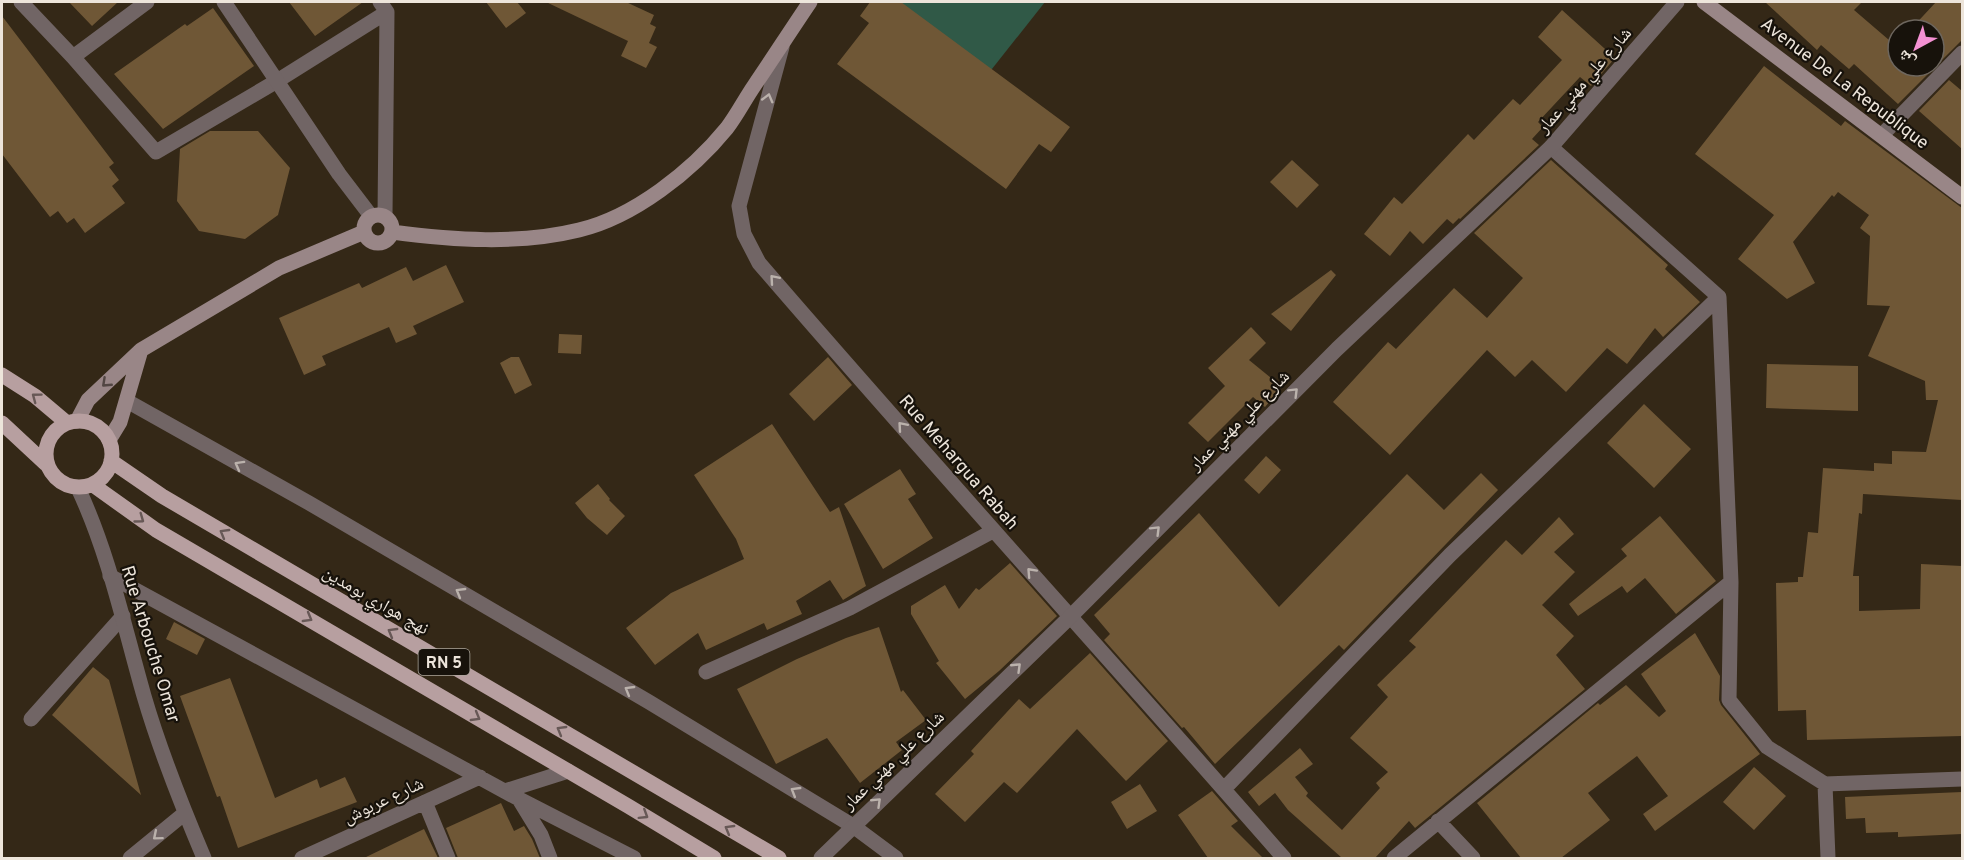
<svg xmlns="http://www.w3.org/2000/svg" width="1964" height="860" viewBox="0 0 1964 860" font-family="Overpass,'Noto Naskh Arabic',sans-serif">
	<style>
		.green { fill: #305947 }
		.building { fill: #6f5736 }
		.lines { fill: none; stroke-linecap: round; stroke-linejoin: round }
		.minor { stroke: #716565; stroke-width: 15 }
		.tertiary { stroke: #716565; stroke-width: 15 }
		.secondary { stroke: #998687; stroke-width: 15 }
		.primary { stroke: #b79fa0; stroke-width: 15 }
		.oneway { stroke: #bbb2ac }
		.oneway2 { stroke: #524643 }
		.oneway3 { stroke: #675856 }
		.labels { text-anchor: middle; stroke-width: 4.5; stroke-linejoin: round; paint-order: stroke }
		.shield { fill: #17120b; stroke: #ada69d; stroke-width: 1.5 }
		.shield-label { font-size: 16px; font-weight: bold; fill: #ede5db }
		.street-label { font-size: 18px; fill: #ede5db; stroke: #17120b }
	</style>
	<rect width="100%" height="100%" fill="#342817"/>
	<path class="green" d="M896 2H1045L988 74Z"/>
	<path class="building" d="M69 2H118L92 26Z
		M289 2H363L315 36Z
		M486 2H517L526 13 506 28Z
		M546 2H626L654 15 650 24 656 27 649 43 657 47 646 68 621 56 628 41Z
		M870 2H901L1070 127 1051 152 1039 144 1006 189 837 64 869 23 860 16Z
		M1765 2H1862L1854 10 1896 46 1898 43V66H1934V30H1910L1936 2H1962V40L1898 104 1854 64 1849 69 1821 45 1817 50Z
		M213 8 254 66 163 129 114 74 185 24 187 26Z
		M1562 10 1615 58 1591 86 1580 77 1538 122 1543 127 1532 139 1539 145 1460 219 1459 218 1453 224 1447 219 1423 244 1410 231 1390 256 1364 234 1394 197 1402 204 1468 134 1474 140 1513 99 1520 105 1562 60 1538 37Z
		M2 16 114 163 109 167 119 180 112 186 125 203 85 233 74 218 67 223 58 211 50 217 2 154Z
		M1764 66 1841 126 1845 121 1962 208V500L1863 494 1862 514 1859 513 1853 576H1859V611L1920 609 1921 564 1962 566V736L1807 740 1806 710 1778 711 1776 583 1798 582V577H1803L1808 532 1818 533 1823 468 1874 471V463L1892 464V451L1926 452 1938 400H1926L1925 381 1868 356 1890 306 1867 305 1870 236 1860 228 1869 215 1838 192 1834 197 1832 195 1793 242 1815 283 1787 299 1738 259 1774 215 1695 154Z
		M1949 80 1962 91V149L1919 111Z
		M210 131H258L290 168 278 215 245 239 199 231 177 201 180 149Z
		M1292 160 1319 185 1297 208 1270 182Z
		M1551 160 1668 265 1665 269 1700 302 1663 337 1655 328 1627 364 1607 348 1566 392 1532 360 1515 377 1487 350 1390 455 1333 402 1388 342 1396 349 1454 288 1487 318 1523 278 1474 233Z
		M446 265 464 302 413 326 417 334 396 343 389 327 322 356 326 365 304 375 279 318 359 283 362 288 406 267 413 281Z
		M1331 270 1336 275 1291 331 1271 314Z
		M1251 327 1266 343 1249 360 1282 387 1265 407 1253 397 1208 442 1188 423 1225 386 1208 368Z
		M559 334 582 335 581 354 558 353Z
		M511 357H519L532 385 515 394 500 363Z
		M828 357 852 385 814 421 789 394Z
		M1767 364 1858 366V411L1766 408Z
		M1644 404 1691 449 1654 488 1607 443Z
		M772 424 830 512 839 507 866 586 843 600 830 580 796 601 802 614 767 630 764 623 706 650 698 633 655 665 626 628 671 593 744 559 736 539 694 475Z
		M1266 456 1281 470 1259 494 1244 480Z
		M900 469 916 494 908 499 933 538 883 569 844 504Z
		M1481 473 1498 490 1344 650 1339 645 1215 764 1184 727 1182 728 1104 640 1110 634 1094 615 1199 513 1279 607 1407 474 1444 510Z
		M598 484 610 499 609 500 625 516 607 535 587 518 575 503Z
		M1660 516 1716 581 1676 614 1645 578 1627 593 1622 586 1578 616 1569 604 1627 556 1621 549Z
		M1559 517 1574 534 1554 552 1575 572 1542 605 1574 636 1556 655 1585 689 1415 828 1409 821 1375 858H1342L1288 810 1275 793 1259 806 1248 792 1300 748 1313 764 1295 777 1308 793 1306 796 1342 830 1380 788 1376 783 1388 772 1350 738 1388 697 1377 685 1416 647 1409 641 1506 540 1522 555Z
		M1010 563 1057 616 999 671 965 699 936 663 939 661 911 614V606L945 585 959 609 976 588 979 590Z
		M174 622 205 639 197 655 166 639Z
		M879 627 901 692 903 690 926 720 896 742 902 750 860 783 827 738 776 764 737 689 797 659 846 638Z
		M1695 633 1720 676 1719 700 1721 705 1760 754 1655 831 1643 814 1668 796 1637 756 1588 793 1610 820 1561 858H1521L1477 803 1598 703 1600 705 1626 685 1659 717 1666 711 1641 674Z
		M1090 653 1168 741 1126 781 1077 729 1017 793 1004 782 965 822 935 794 974 754 971 751 1019 699 1030 709Z
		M93 667 109 680 141 795 52 715Z
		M230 678 275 798 317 779 320 788 345 777 357 802 238 848 220 796 217 797 180 696Z
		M1754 767 1786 796 1754 830 1723 802Z
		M1140 784 1157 811 1127 829 1111 802Z
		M1212 791 1238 821 1231 826 1263 858H1208L1178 815Z
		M1962 792V834L1898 837V832L1866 833 1865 818 1846 819 1845 797Z
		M501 803 514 831 524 826 532 839 540 858H458L446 828Z
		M424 829 438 858H364Z"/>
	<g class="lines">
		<path class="minor" d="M21 2 73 57
			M147 2 73 57 156 152 277 81 387 12
			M380 2 387 12 385 216
			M782 47 739 206 744 234 759 263C932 464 1110 659 1284 858
			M1882 135 1962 53
			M1551 147 1719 297 1731 582 1729 700 1767 747 1825 784 1962 779
			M127 401 309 503 649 702 853 826 896 858
			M110 576 519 799 634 858
			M706 672 850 608 993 531
			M31 719 123 616
			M1825 784 1828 858
			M1224 789 1450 555 1719 297
			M505 791 568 771
			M519 799 541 835 550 858
			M425 802 448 858
			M1438 821 1473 858
			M302 858 480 777
			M1394 858 1731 582"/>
		<path class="tertiary" d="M224 2 339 174 371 216
			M78 488C109 554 124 626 144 696 160 751 182 806 204 858
			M130 858 185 813
			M821 858 1071 616 1337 349 1551 147 1677 2"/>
		<path class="secondary" d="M1704 2 1962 197
			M364 229a14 14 0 1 1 28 0a14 14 0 1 1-28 0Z
			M392 232C453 240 518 245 579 230 634 217 692 171 727 128 737 115 745 99 754 86 773 58 791 30 810 2
			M77 421 88 400 141 350 279 268 364 232
			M109 440 120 422 141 350"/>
		<path class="primary" d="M2 375 35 396 67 423
			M46 454a33 33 0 1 1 66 0a33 33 0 1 1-66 0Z
			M2 423 46 464
			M111 461 162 496 779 858
			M93 485 156 530 628 806 714 858"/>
	</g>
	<defs><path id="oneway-chevron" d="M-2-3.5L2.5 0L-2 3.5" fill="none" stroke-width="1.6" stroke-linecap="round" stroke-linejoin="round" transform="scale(1.5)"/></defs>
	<g class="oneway">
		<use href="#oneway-chevron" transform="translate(768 98) rotate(-75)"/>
		<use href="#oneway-chevron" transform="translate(774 279) rotate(-131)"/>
		<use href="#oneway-chevron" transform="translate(1294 392) rotate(-45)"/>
		<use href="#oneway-chevron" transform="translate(902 426) rotate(-131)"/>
		<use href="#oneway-chevron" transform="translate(239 465) rotate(-151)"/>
		<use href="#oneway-chevron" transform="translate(1156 530) rotate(-45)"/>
		<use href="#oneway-chevron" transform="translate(1031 572) rotate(-133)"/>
		<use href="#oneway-chevron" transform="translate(460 592) rotate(-150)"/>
		<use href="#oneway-chevron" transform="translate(1017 667) rotate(-44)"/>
		<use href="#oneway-chevron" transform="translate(629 690) rotate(-150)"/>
		<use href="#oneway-chevron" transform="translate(795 791) rotate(-149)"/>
		<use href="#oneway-chevron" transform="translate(877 802) rotate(-44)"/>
		<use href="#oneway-chevron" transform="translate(157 836) rotate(140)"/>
	</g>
	<use class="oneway2" href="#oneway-chevron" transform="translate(106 383) rotate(137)"/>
	<g class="oneway3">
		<use href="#oneway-chevron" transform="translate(36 397) rotate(-143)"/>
		<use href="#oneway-chevron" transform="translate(140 519) rotate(36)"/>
		<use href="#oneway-chevron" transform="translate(224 533) rotate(-150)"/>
		<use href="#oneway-chevron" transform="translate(308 618) rotate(30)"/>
		<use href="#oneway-chevron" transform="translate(392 632) rotate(-150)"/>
		<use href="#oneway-chevron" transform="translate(476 717) rotate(30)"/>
		<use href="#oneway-chevron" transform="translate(561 730) rotate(-150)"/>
		<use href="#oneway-chevron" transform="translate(644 815) rotate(32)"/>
		<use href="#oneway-chevron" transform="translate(729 829) rotate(-150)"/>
	</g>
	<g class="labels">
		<rect class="shield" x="418.5" y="649" width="51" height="26" rx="4.5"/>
		<g class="shield-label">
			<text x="444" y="668">RN 5</text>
		</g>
		<g class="street-label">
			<text transform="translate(1584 80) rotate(-49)" y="6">شارع علي مهني عمار</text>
			<text transform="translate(1845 83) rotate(37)" y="6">Avenue De La Republique</text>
			<text transform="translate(1239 420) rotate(-45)" y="6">شارع علي مهني عمار</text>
			<text transform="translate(959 462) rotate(49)" y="6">Rue Mehargua Rabah</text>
			<text transform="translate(376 600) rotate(30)" y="6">نهج هواري بومدين</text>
			<text transform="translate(151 644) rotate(73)" y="6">Rue Arbouche Omar</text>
			<text transform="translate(893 760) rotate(-44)" y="6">شارع علي مهني عمار</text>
			<text transform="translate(383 800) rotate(-25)" y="6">شارع عربوش</text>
		</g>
	</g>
	<rect width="1964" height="860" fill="none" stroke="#ede5db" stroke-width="6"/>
	<g transform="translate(1916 48) rotate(221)"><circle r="28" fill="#17120b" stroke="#6d665e" stroke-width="1.5"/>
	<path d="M0-4.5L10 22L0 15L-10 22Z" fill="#f491d3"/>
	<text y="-9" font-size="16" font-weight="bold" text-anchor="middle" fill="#ede5db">ش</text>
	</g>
</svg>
